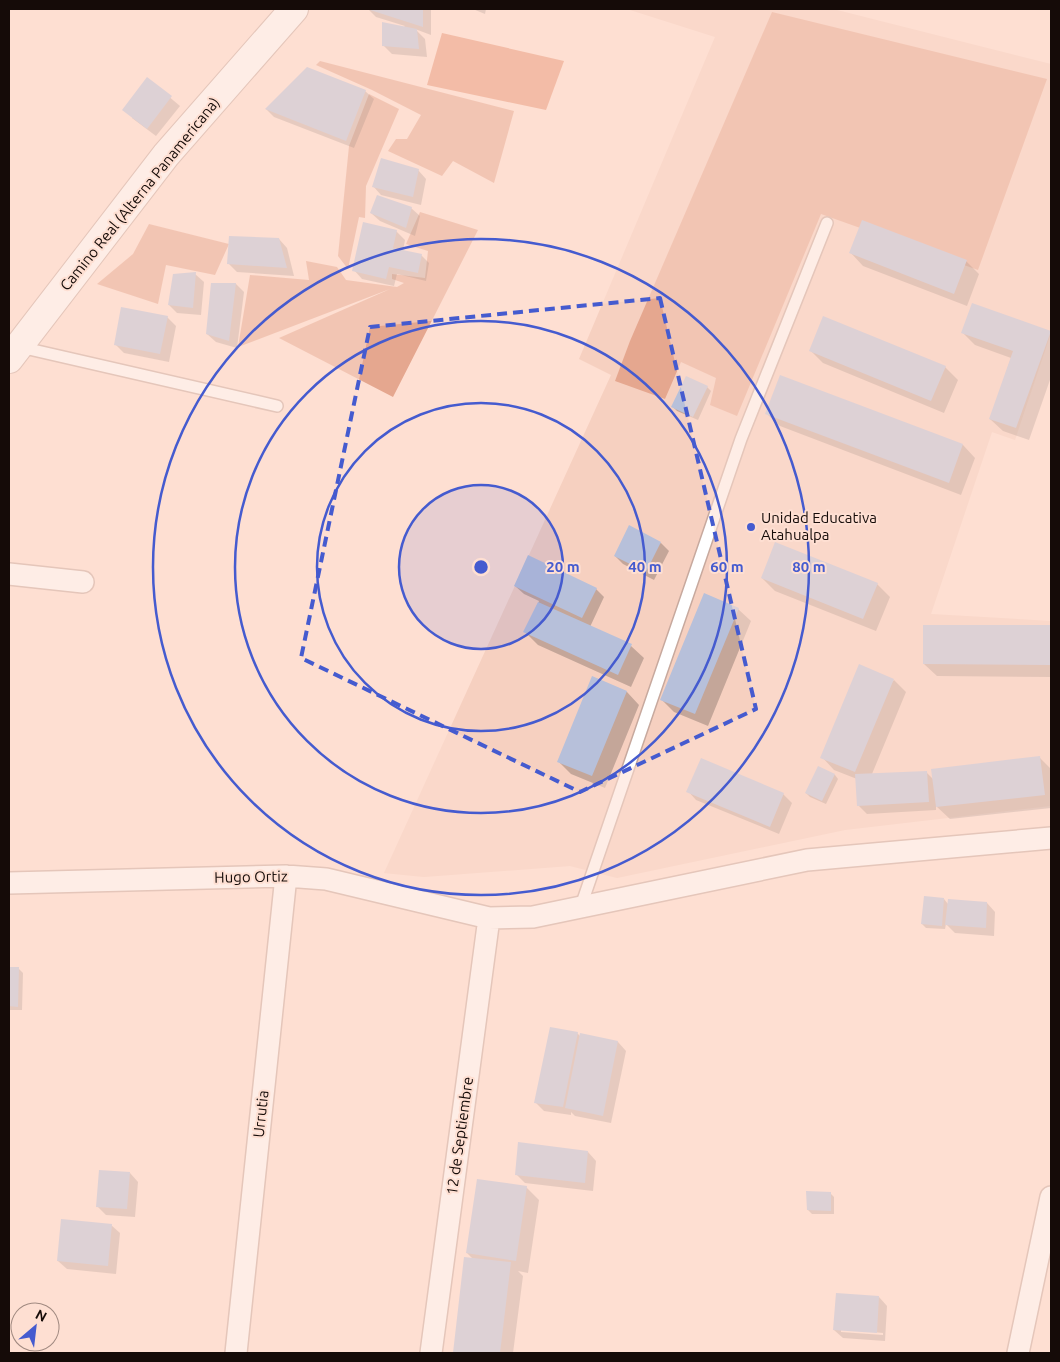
<svg xmlns="http://www.w3.org/2000/svg" width="1060" height="1362" viewBox="0 0 1060 1362" font-family="Ubuntu,sans-serif">
	<style>
		.built { fill: #f6d0c0 }
		.green { fill: #e5a78f }
		.forest { fill: #e69373 }
		.shadow { fill: #0003; fill-rule: evenodd }
		.building { fill: #b7c0da }
		.lines { fill: none; stroke-linecap: round; stroke-linejoin: round }
		.lane-casing { stroke: #c7a99e; stroke-width: 14 }
		.street-casing { stroke: #c7a99e; stroke-width: 24 }
		.secondary-casing { stroke: #c7a99e; stroke-width: 30 }
		.lane { stroke: #fff; stroke-width: 11 }
		.street { stroke: #fff; stroke-width: 21 }
		.secondary { stroke: #fff; stroke-width: 28 }
		.marked { fill: none; stroke: #455bcf; stroke-width: 4; stroke-dasharray: 10 6; stroke-linejoin: round }
		.ring { fill: none; stroke: #455bcf; stroke-width: 2.5 }
		.poi-dot { fill: #455bcf; stroke: #fedfd2; stroke-width: 2 }
		.labels { text-anchor: middle; stroke-width: 4; stroke-linejoin: round; paint-order: stroke }
		.street-label { font-size: 15px; fill: #150b08; stroke: #fedfd2 }
		.poi-label { font-size: 15px; fill: #150b08; stroke: #fedfd2; text-anchor: start }
		.centre { fill: #455bcf; stroke: #fedfd2; stroke-width: 2.5 }
		.ring-label { font-size: 15px; text-anchor: middle; font-weight: bold; fill: #455bcf; stroke: #fedfd2; stroke-width: 4; stroke-linejoin: round; paint-order: stroke }
	</style>
	<rect width="100%" height="100%" fill="#fedfd2"/>
	<path class="built" d="M627 9H833L1051 64V333L1015 440 992 432 931 614 1051 621V806L845 830 617 878 570 866 424 877 384 873 611 375 579 359 715 37Z"/>
	<path class="green" d="M772 12 1047 79 978 270 821 214 737 416 710 405 716 378 681 362 665 399 615 381 630 341Z
		M320 61 514 111 494 183 453 161 442 176 388 151 396 139H407L421 115 372 90 316 65Z
		M369 94 399 109 366 186 365 218 359 217 348 269 338 256 349 146Z
		M420 212 478 230 393 397 279 338 390 289 238 347 250 275 309 280 306 261 337 267 346 280 397 287 404 283 392 279V274L425 278 428 251 406 244Z
		M149 224 229 244 215 275 166 265 158 304 97 284 133 254Z"/>
	<path class="forest" d="M442 33 564 61 546 110 427 85Z"/>
	<path class="shadow" d="M368 9H431V35L415 29 425 39 427 57 392 54 383 45 405 26 376 17Z
		M473 9H486L485 14Z
		M148 79 180 106 156 136 132 118Z
		M365 91 374 99 354 148 274 117 266 109Z
		M418 170 426 179 421 205 381 195 373 186Z
		M411 208 420 216 415 236 380 221 371 213Z
		M396 231 405 240 403 251 421 255 429 263 426 281 397 274 394 286 362 279 354 270Z
		M279 239 287 248 294 276 237 272 228 263Z
		M851 253 966 261 979 274 967 306 863 266Z
		M195 274 204 282 201 315 177 313 169 305Z
		M212 284H236L244 292 237 348 216 342 207 334Z
		M167 317 176 326 169 362 124 353 115 344Z
		M1050 332 1051 377 1029 440 1003 431 990 419 1011 358 975 345 963 333Z
		M810 350 945 367 958 380 944 413 823 363Z
		M707 387 711 391 698 420 677 411 673 407Z
		M767 414 963 445 975 458 961 495 780 426Z
		M661 543 669 551 654 580 623 564 615 556Z
		M762 578 877 584 890 597 876 631 775 591Z
		M515 586 596 589 604 597 590 627 631 646 644 658 631 687 538 645 525 632 539 601 524 594Z
		M738 609 751 621 708 726 674 712 661 699Z
		M924 626H1051V677L937 676 924 664Z
		M593 678 627 692 639 705 605 788 571 774 559 762Z
		M894 680 906 692 872 774 926 772 933 779 1040 758 1051 769V808L950 819 936 806V810L867 814 858 805 857 779 834 770 822 757Z
		M701 760 783 794 792 803 779 834 696 800 688 791Z
		M819 767 835 775 838 779 826 804 810 797 806 793Z
		M944 899 948 904 987 903 995 912 994 936 955 933 946 924 945 929 926 928 922 924Z
		M9 968 19 969 23 973 22 1010H9Z
		M577 1033 581 1037 618 1042 626 1051 611 1123 575 1116 571 1112V1115L544 1111 536 1103Z
		M588 1152 596 1161 593 1191 525 1183 516 1174Z
		M130 1173 138 1182 135 1217 106 1215 97 1206Z
		M526 1187 539 1200 528 1273 518 1271 523 1276 513 1353H454L465 1258 473 1259 467 1253Z
		M830 1193 834 1197V1214H812L808 1210Z
		M111 1225 120 1233 116 1274 67 1269 58 1261Z
		M879 1297 887 1306 885 1341 843 1338 834 1330ZM841 1329 883 1333V1335L841 1332Z"/>
	<path class="building" d="M367 9H423V27Z
		M382 22 417 29 419 49 382 46Z
		M307 67 366 90 346 141 265 109Z
		M147 77 172 96 147 129 122 110Z
		M381 158 419 169 413 197 372 187Z
		M377 195 412 207 406 228 370 213Z
		M862 220 967 260 954 294 849 253Z
		M363 222 397 230 393 248 422 254 418 273 389 267 386 279 352 271Z
		M229 236 279 238 287 268 227 264Z
		M196 272 193 308 168 305 173 274Z
		M211 283H236L229 341 206 334Z
		M972 303 1051 331 1016 428 989 419 1013 351 961 333Z
		M121 307 168 316 160 354 114 345Z
		M823 316 946 366 931 401 809 351Z
		M780 375 963 444 949 483 765 414Z
		M686 376 708 386 693 417 671 407Z
		M629 525 661 542 646 572 614 556Z
		M775 542 878 583 863 619 761 578Z
		M528 555 597 588 582 618 514 586Z
		M704 593 739 608 695 714 660 700Z
		M538 602 632 644 618 675 523 632Z
		M923 625H1051V665L923 664Z
		M859 664 894 679 855 772 820 758Z
		M592 676 627 691 592 776 557 762Z
		M1040 756 1045 795 936 807 931 769Z
		M701 758 784 793 770 827 686 792Z
		M818 766 835 774 822 801 805 793Z
		M927 771 929 802 857 806 855 774Z
		M924 896 944 898 942 926 921 924Z
		M948 899 987 902 986 928 945 925Z
		M9 967H19L18 1007 9 1006Z
		M550 1027 578 1032 563 1107 534 1103Z
		M580 1033 618 1041 603 1116 565 1108Z
		M518 1142 588 1151 585 1183 515 1175Z
		M99 1170 130 1172 127 1209 96 1207Z
		M477 1179 527 1186 516 1261 466 1253Z
		M806 1191 831 1192V1211L807 1210Z
		M61 1219 112 1224 108 1266 57 1261Z
		M464 1257 511 1262 500 1353H453Z
		M836 1293 879 1296 877 1333 833 1330Z"/>
	<g class="lines">
		<defs>
			<path id="lane" d="M20 347 277 406
				M581 906 741 439 827 223"/>
			<path id="street" d="M9 574 83 582
				M9 883 286 876 326 879 489 918 533 917 807 860 1051 838
				M236 1353 286 876
				M431 1353 489 918
				M1018 1353 1051 1197"/>
			<path id="secondary" d="M9 359 166 155 294 9"/>
		</defs>
		<use href="#lane" class="lane-casing"/>
		<use href="#street" class="street-casing"/>
		<use href="#secondary" class="secondary-casing"/>
		<use href="#lane" class="lane"/>
		<use href="#street" class="street"/>
		<use href="#secondary" class="secondary"/>
	</g>
	<path d="M0 0H1060V1362H0ZM660 298 756 709 580 792 301 658 370 327Z" fill="#fedfd2" fill-opacity=".55" fill-rule="evenodd"/>
	<path class="marked" d="M660 298 756 709 580 792 301 658 370 327Z"/>
	<circle cx="481" cy="567" r="82" fill="#455bcf" fill-opacity=".12"/>
	<g class="ring">
		<circle cx="481" cy="567" r="82"/>
		<circle cx="481" cy="567" r="164"/>
		<circle cx="481" cy="567" r="246"/>
		<circle cx="481" cy="567" r="328"/>
	</g>
	<circle class="poi-dot" cx="751" cy="527" r="5"/>
	<g class="labels">
		<g class="street-label">
			<text transform="translate(140 194) rotate(-51)" y="5">Camino Real (Alterna Panamericana)</text>
			<text transform="translate(251 877) rotate(-1)" y="5">Hugo Ortiz</text>
			<text transform="translate(261 1114) rotate(-84)" y="5">Urrutia</text>
			<text transform="translate(460 1136) rotate(-82)" y="5">12 de Septiembre</text>
		</g>
		<g class="poi-label">
			<text x="761" y="523">Unidad Educativa<tspan x="761" dy="17">Atahualpa</tspan></text>
		</g>
	</g>
	<circle cx="481" cy="567" r="8" class="centre"/>
	<g class="ring-label">
		<text x="563" y="572">20 m</text>
		<text x="645" y="572">40 m</text>
		<text x="727" y="572">60 m</text>
		<text x="809" y="572">80 m</text>
	</g>
	<rect width="1060" height="1362" fill="none" stroke="#150b08" stroke-width="20"/>
	<g transform="translate(35 1327) rotate(28)"><circle r="24" fill="#fedfd2" stroke="#a18a81"/>
	<path d="M0-4L9 19L0 12L-9 19Z" fill="#455bcf"/>
	<text y="-8" font-size="14" font-weight="bold" text-anchor="middle" fill="#150b08">N</text>
	</g>
</svg>
